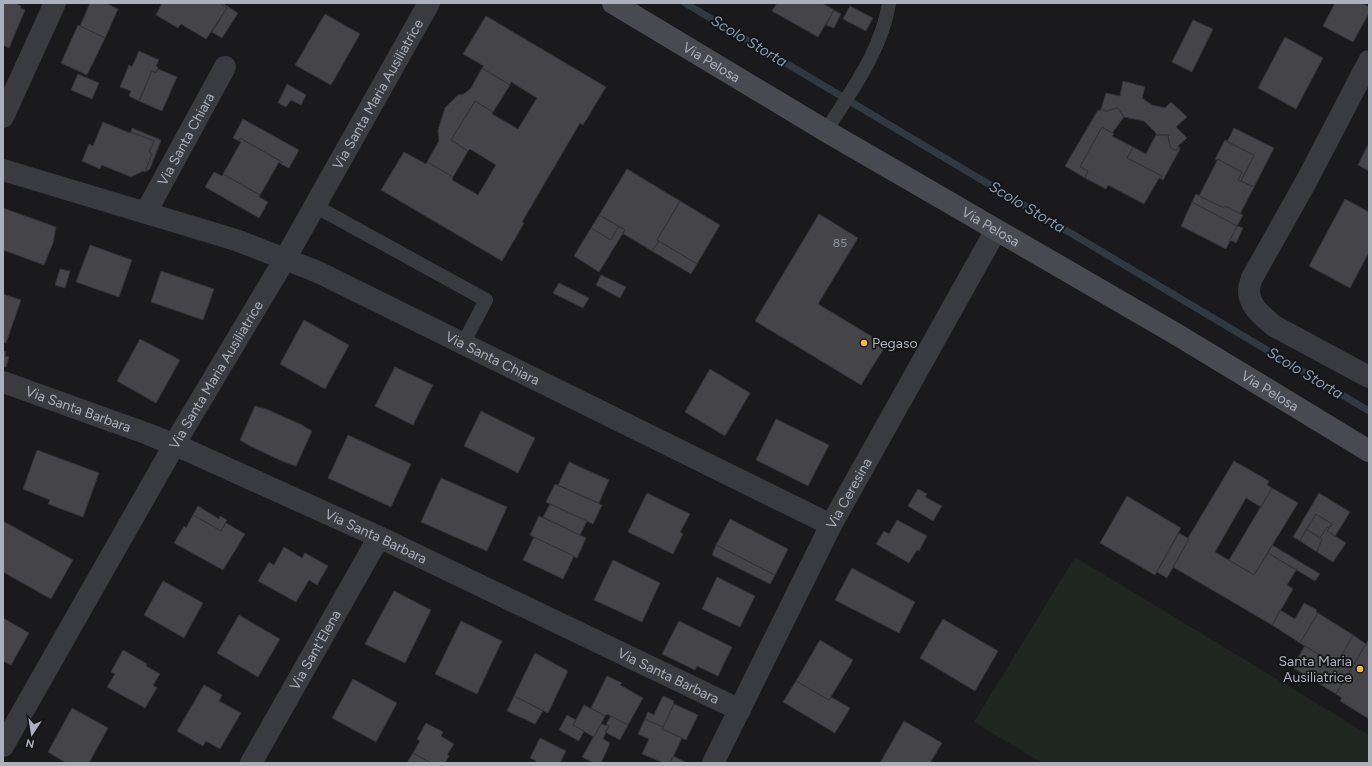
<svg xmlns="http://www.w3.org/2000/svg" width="1372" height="766" viewBox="0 0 1372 766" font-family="Figtree,sans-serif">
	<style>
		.green { fill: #1f2720 }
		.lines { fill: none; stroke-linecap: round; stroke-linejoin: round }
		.stream { stroke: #2f3941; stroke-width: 7 }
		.building { fill: #444449; stroke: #343338 }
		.lane { stroke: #3a3b41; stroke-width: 14 }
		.street { stroke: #3a3b41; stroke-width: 22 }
		.secondary { stroke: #484a51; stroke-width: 22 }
		.poi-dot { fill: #f9b935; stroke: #141417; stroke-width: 1.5 }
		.labels { text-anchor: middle; stroke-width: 3.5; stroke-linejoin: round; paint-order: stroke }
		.number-label { font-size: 12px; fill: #92959f }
		.street-label { font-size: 14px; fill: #acb0bc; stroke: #141417 }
		.poi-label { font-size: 14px; fill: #acb0bc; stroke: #141417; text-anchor: start }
		.water-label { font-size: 15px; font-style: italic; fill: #829eb7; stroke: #141417 }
	</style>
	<rect width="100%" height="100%" fill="#1a191c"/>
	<path class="green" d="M1075 557 1369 735V763H1042L974 722Z"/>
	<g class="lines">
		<path class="stream" d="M685 3 1369 411"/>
	</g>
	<path class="building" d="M3 3H14L21 6 20 8 25 10 9 48 3 45Z
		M90 3H105L118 9 105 38 80 26Z
		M162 3H219L227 8 206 39 181 24 178 28 156 15Z
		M219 3H222L238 13 222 38 212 32 227 8Z
		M777 3H822L834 10 818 37 772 11Z
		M1335 3H1361L1369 7V13L1353 42 1323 26Z
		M850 6 873 18 866 31 843 19Z
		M834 10 841 14 834 28 826 25Z
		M325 14 360 34 331 85 295 65Z
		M486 16 606 87 583 125 580 123 522 222 524 223 502 261 381 190 404 152 426 164 427 162 453 177 452 180 478 195 496 165 470 149 468 151 451 140 475 101 493 112 492 114 518 129 537 98 511 82 510 85 482 68 484 66 463 54Z
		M1193 20 1213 29 1192 72 1172 62Z
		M78 25 105 38 87 75 61 63Z
		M1285 37 1323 58 1296 109 1258 88Z
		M139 51 159 60 156 66 158 67 156 73 152 71 139 101 129 96 131 91 120 87 129 65 132 67Z
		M482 68 510 85 493 112 475 101 451 140 468 151 453 177 427 162 439 141 438 130 445 108 458 95 464 94 471 88Z
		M158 69 177 77 162 111 139 101 152 71 156 73Z
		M78 74 99 83 92 99 71 90Z
		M1123 81 1145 87 1142 98 1152 105 1165 108 1171 102 1187 117 1176 127 1187 138 1178 146 1179 147 1176 151 1170 147 1168 135H1156V133L1144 121 1124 117 1118 108 1106 111 1101 109 1106 93 1120 96Z
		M287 84 306 95 301 105 291 100 286 107 278 103Z
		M1118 108 1124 117 1112 133 1102 127 1080 167 1088 171 1085 178 1065 166 1098 110 1100 111 1101 109 1106 111Z
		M243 119 299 150 289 168 281 164 282 162 240 138 239 141 233 138Z
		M103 122 130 133 131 132 154 141 149 152 152 154 145 172 143 171 131 177 102 165 100 169 82 161 89 144 93 146Z
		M1102 127 1114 134 1112 136 1133 147 1127 158 1162 176 1161 179 1159 178 1144 204 1108 185 1106 189 1085 178 1088 171 1080 167Z
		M132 128 161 140 150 169 145 172 152 154 149 152 154 141 131 132Z
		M1234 128 1274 148 1254 187 1241 181 1254 155 1227 142Z
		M1156 135H1168L1170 147 1176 151 1179 147 1180 149 1163 180 1161 179 1162 176 1127 158 1133 147 1146 154Z
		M240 138 282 162 281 164 279 162 260 195 223 174 241 142 239 141Z
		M1225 140 1254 155 1241 181 1238 180 1242 172 1218 159 1217 160 1215 159Z
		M1369 143V171L1358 165Z
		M1218 159 1242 172 1238 180 1254 187 1240 214 1225 206 1224 208 1199 196Z
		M627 169 680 201 657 240 659 241 652 251 622 233 625 230 599 215Z
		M214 172 222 176 223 174 260 195 259 197 268 202 259 218 205 187Z
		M1196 194 1224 208 1225 206 1243 215 1237 226 1192 202Z
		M1345 199 1369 212V252L1350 288 1309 266Z
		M680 201 720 225 697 264 657 240Z
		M1192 202 1237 226 1226 249 1181 226Z
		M3 208 56 227 53 243 44 265 3 250Z
		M819 214 858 238 818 304 886 345 861 385 755 321Z
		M599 215 619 226 611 240 591 228Z
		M619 226 625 230 599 272 574 256 591 228 611 240Z
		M1237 226 1243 228 1236 243 1230 240Z
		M659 241 697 264 691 274 652 251Z
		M90 245 132 260 119 297 76 282Z
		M60 269 70 271 65 288 55 285Z
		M161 271 214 289 203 320 151 302Z
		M601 275 626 287 620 298 596 285Z
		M559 283 589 298 583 308 553 293Z
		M3 294 21 300 6 343 3 342Z
		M304 320 349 345 325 389 280 364Z
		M140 339 180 360 156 403 117 381Z
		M3 351 6 352 5 356 9 357 6 367 3 366Z
		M395 367 433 385 413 425 375 406Z
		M710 369 750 393 725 436 685 412Z
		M255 406 266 409 300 424 312 431 296 466 284 462 250 446 240 440Z
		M481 411 535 438 518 473 464 446Z
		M776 419 829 445 808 486 756 460Z
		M348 435 411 464 391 507 328 478Z
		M37 450 99 473 83 517 48 504 50 500 23 489Z
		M1234 461 1269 481 1267 485 1272 488 1261 507 1246 498 1215 552 1254 575 1268 553 1296 570 1287 585 1293 589 1272 625 1173 567 1189 539 1188 538Z
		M569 462 609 480 599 503 558 485Z
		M441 478 507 507 487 551 421 522Z
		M555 484 602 505 593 524 546 502Z
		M1272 488 1298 503 1254 575 1229 560Z
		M918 489 927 494 925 497 942 506 933 521 908 506Z
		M647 493 690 514 680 532 683 534 673 554 628 532Z
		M1319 493 1350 512 1335 536 1327 531 1332 524 1316 514 1300 541 1293 537Z
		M1127 496 1181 528 1155 575 1100 543Z
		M550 504 587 521 580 535 543 517Z
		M198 506 219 519 220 516 227 520 221 531 193 515Z
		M1316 514 1332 524 1329 528 1327 527 1320 538 1306 529Z
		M193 515 221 531 226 523 245 534 223 570 174 543 184 526 186 528Z
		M539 516 586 538 577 558 530 535Z
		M730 519 788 549 775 575 716 545Z
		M897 520 927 536 919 551 917 550 909 563 876 544 884 531 889 534Z
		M3 521 73 560 51 599 3 572Z
		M1327 527 1329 528 1327 531 1346 543 1333 562 1317 552 1322 539 1320 538Z
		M1306 529 1322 539 1317 552 1300 541Z
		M1179 533 1189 539 1167 578 1157 572Z
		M534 537 574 556 563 579 523 560Z
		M716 545 775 575 770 584 712 555Z
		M1272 545 1320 574 1315 581 1268 553Z
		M284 547 302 558 305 553 328 566 317 585 309 580 296 602 258 581 269 562 274 565Z
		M613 560 660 583 642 622 594 600Z
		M852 568 915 602 899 633 835 600Z
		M717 577 755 596 740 627 702 609Z
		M163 581 203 603 184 638 144 615Z
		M394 591 431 610 405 663 365 644Z
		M1304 603 1317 610 1316 612 1318 613 1300 643 1272 625 1280 610 1295 619Z
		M1318 613 1353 635 1336 665 1300 643Z
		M239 615 280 639 258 677 217 653Z
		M3 618 29 633 11 665 3 661Z
		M943 619 998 651 975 691 920 658Z
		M461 621 502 641 477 694 435 674Z
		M679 621 732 647 718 676 697 666 695 670 662 654Z
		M1353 635 1366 644 1336 694 1292 667 1305 646 1336 665Z
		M1369 639V719L1340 701 1342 698 1336 694Z
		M820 640 853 660 829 700 796 681Z
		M123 650 147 664 146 666 160 674 153 685 157 688 145 708 107 687 115 674 111 672Z
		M535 653 568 671 548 713 514 696Z
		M607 676 622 683 620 685 643 698 628 725 607 714 605 716 591 708Z
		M353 679 397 703 376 742 332 718Z
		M796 681 829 700 831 697 850 708 835 733 783 702Z
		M204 685 222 695 219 701 241 713 220 749 206 741 203 746 177 731Z
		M514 696 543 711 535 724 507 711Z
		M663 696 674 701 673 703 674 704 663 727 645 719 648 712 654 715Z
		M674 704 698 715 686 740 662 729Z
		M584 705 605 716 594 737 573 725Z
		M72 708 108 728 89 763H66L48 752Z
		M567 715 576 720 573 725 584 731 579 741 559 730Z
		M611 716 628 725 620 740 605 732 609 726 606 724Z
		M645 719 663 727 662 729 682 738 670 763H664L642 754 649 739 638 734Z
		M904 721 942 743 930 763H880Z
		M426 723 443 732 441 736 454 744 447 755 449 756 445 763H431L413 753 420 741 417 739Z
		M601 724 609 726 603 739 610 743 601 763H594L582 757Z
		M540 738 566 751 560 763H535L536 761 530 758Z
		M413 753 431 763H407Z
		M673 756 687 763H670Z"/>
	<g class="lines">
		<path class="lane" d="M826 131C851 91 882 50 889 3
			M315 206 486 300 463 344"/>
		<g class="street">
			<path d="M1369 61 1307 180 1252 278C1251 281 1249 286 1249 290 1249 307 1263 316 1274 326L1369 377"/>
			<path d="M3 117 55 3"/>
			<path id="s1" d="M3 170 236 240 318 272 831 525"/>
			<path id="s2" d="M146 212 225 67"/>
			<path id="s3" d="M3 382 148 434 189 451 379 537 740 710"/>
			<path id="s4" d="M3 746 184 428 285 259 429 3"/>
			<path id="s5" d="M251 763 379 537"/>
			<path id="s6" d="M713 763 831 525 996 230"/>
		</g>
		<path class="secondary" id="s7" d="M613 3 826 131 1176 334 1369 451"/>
	</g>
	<g class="poi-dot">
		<circle cx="864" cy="343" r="4"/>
		<circle cx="1360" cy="669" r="4"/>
	</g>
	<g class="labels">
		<g class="number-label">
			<text x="840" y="247">85</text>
		</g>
		<g class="street-label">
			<text dy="5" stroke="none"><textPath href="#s7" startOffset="115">Via Pelosa</textPath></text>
			<text dy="5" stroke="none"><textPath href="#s4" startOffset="752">Via Santa Maria Ausiliatrice</textPath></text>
			<text dy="5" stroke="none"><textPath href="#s2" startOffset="83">Via Santa Chiara</textPath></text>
			<text dy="5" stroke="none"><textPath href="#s7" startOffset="439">Via Pelosa</textPath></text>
			<text dy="5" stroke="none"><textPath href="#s1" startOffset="526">Via Santa Chiara</textPath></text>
			<text dy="5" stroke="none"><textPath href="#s4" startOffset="428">Via Santa Maria Ausiliatrice</textPath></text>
			<text dy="5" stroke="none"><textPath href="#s7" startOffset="763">Via Pelosa</textPath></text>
			<text dy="5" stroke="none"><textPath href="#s3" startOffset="80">Via Santa Barbara</textPath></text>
			<text dy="5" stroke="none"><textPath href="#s6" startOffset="302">Via Ceresina</textPath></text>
			<text dy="5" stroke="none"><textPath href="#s3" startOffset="404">Via Santa Barbara</textPath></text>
			<text dy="5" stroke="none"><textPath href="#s5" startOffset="130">Via Sant'Elena</textPath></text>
			<text dy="5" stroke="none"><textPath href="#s3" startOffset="728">Via Santa Barbara</textPath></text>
		</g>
		<g class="poi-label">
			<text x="872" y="348">Pegaso</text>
			<text x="1352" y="666" text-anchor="end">Santa Maria<tspan x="1352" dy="16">Ausiliatrice</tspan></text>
		</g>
		<g class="water-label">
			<text transform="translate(749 41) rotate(31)" y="5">Scolo Storta</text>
			<text transform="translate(1027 207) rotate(31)" y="5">Scolo Storta</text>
			<text transform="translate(1305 373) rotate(31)" y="5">Scolo Storta</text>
		</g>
	</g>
	<rect width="1372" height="766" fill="none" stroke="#acb0bc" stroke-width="8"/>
	<g transform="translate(32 734) rotate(192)" stroke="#141417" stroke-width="3" paint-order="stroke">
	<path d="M0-3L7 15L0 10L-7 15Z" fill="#acb0bc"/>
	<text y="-6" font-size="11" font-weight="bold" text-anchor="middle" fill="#acb0bc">N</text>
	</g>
</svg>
